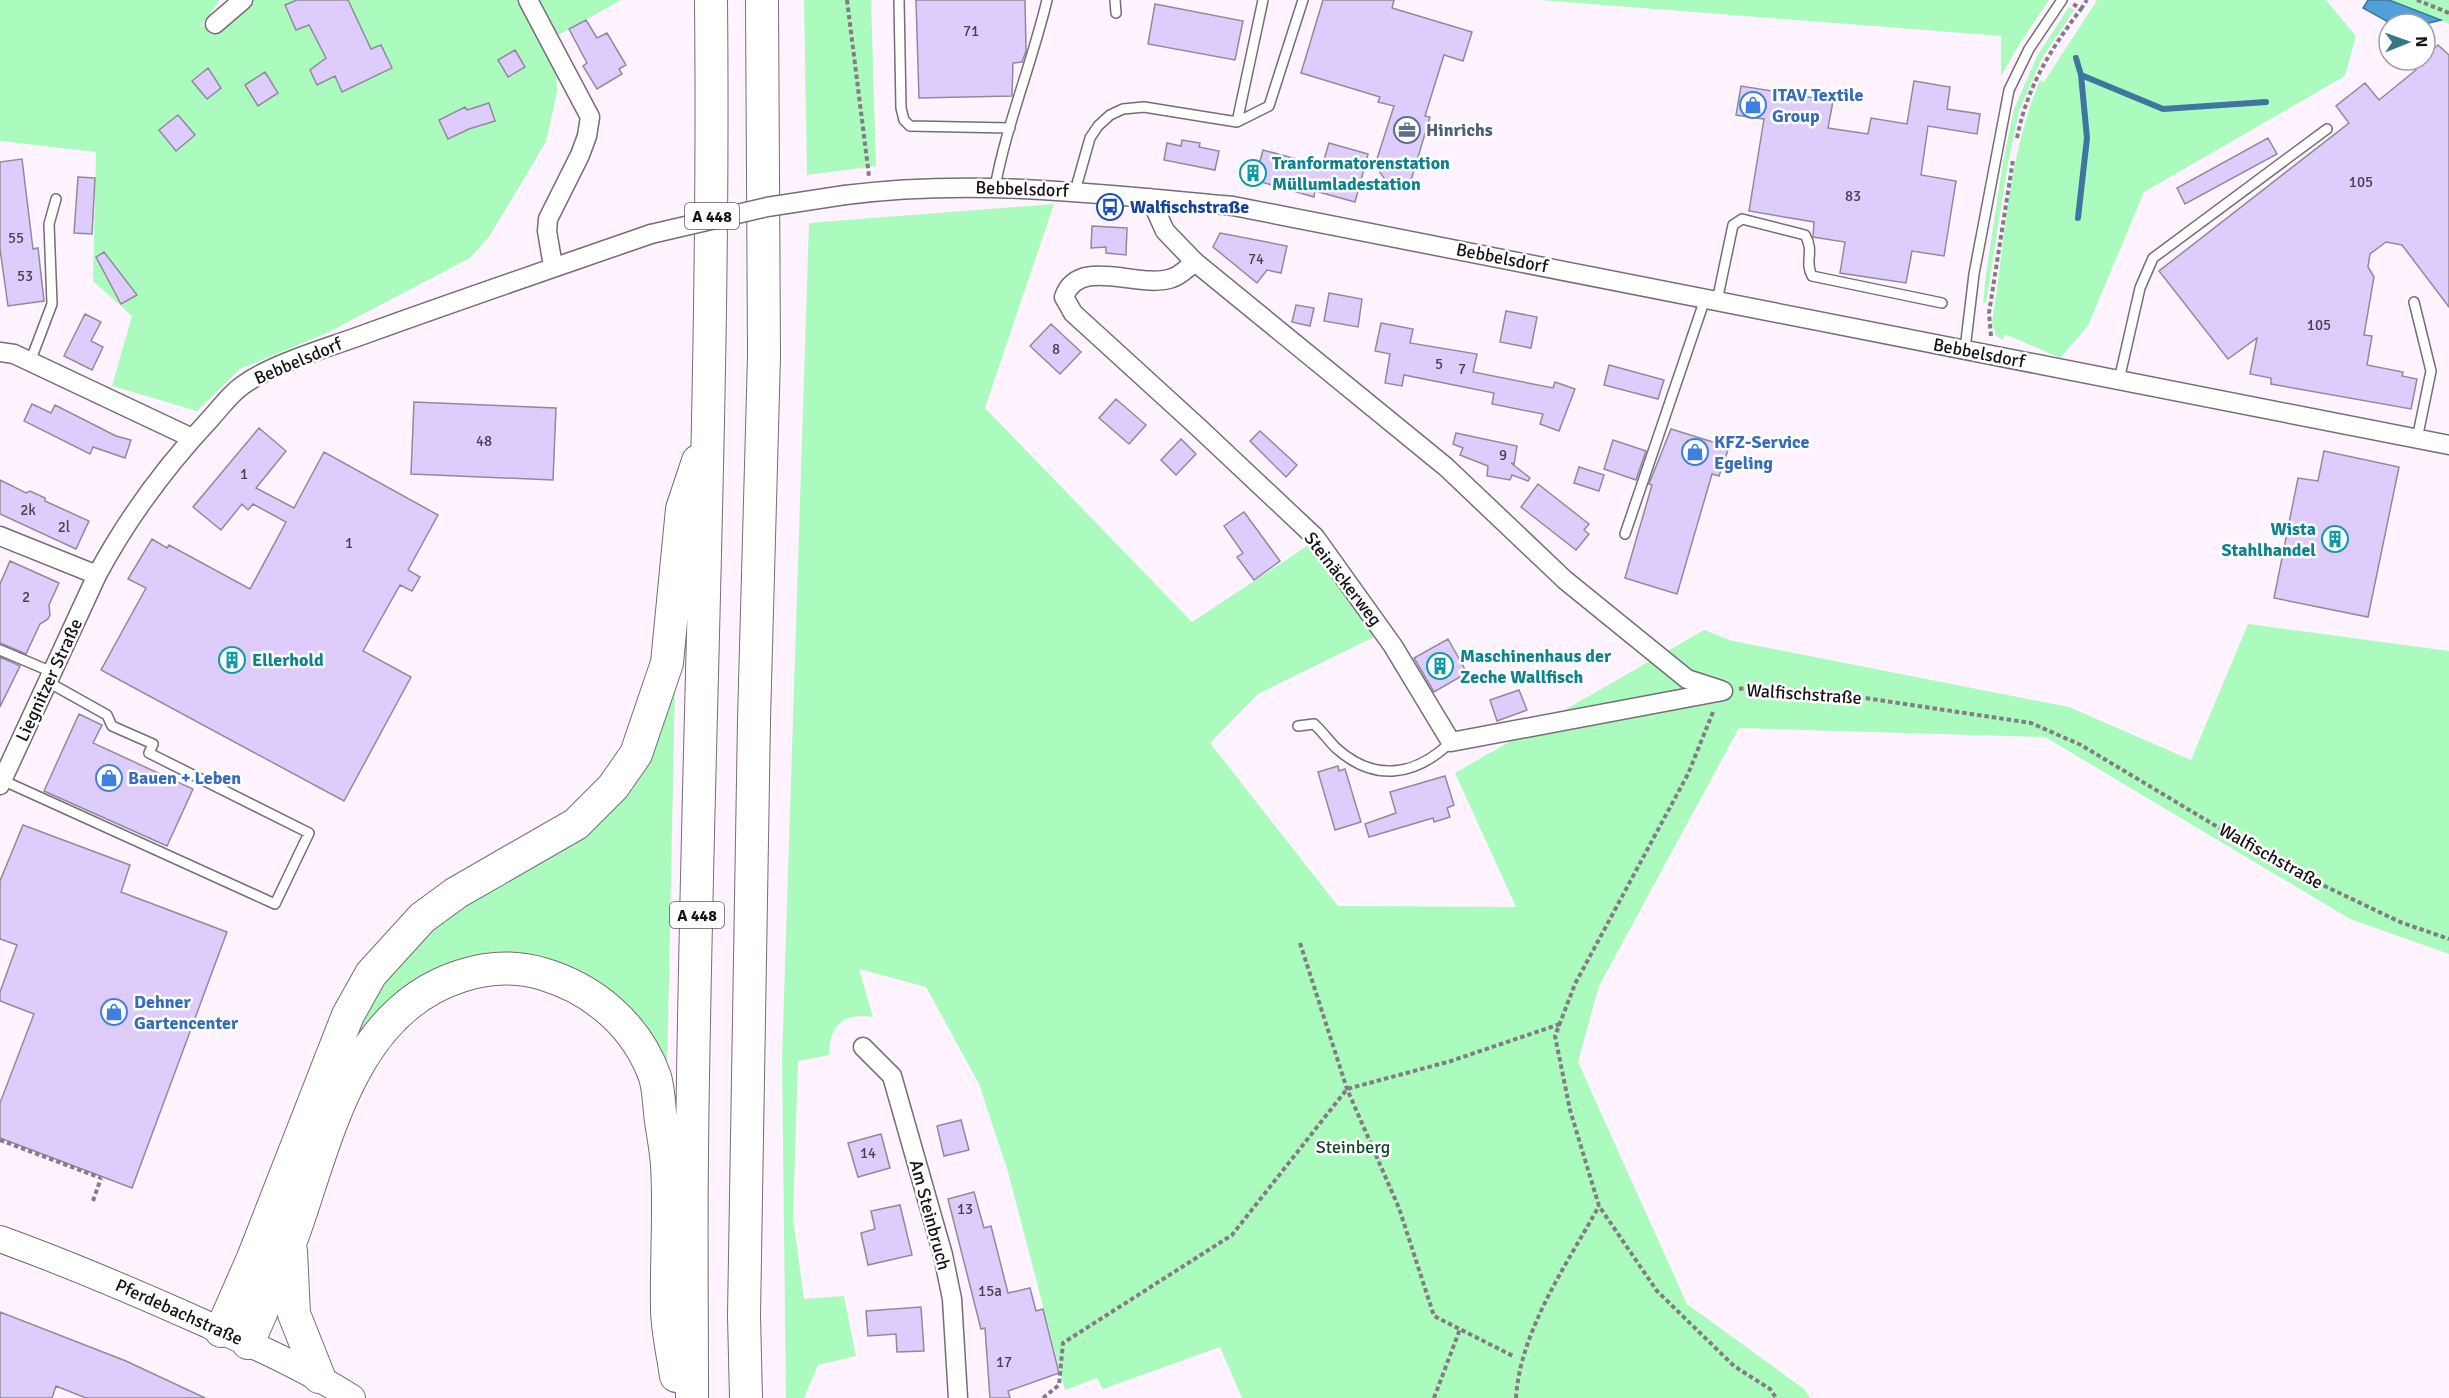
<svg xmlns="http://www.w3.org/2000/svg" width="2449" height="1398" viewBox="0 0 2449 1398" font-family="Signika,sans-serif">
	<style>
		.green { fill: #abfabe }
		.water { fill: #51a0d9; stroke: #3f759e; stroke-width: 1.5 }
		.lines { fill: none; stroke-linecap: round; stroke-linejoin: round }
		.stream { stroke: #3f759e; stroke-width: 6 }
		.building { fill: #deccfd; stroke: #8f8b98; stroke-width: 1.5 }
		.service-casing { stroke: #766d77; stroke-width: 12 }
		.minor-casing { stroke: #766d77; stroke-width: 21 }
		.secondary-casing { stroke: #766d77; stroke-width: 28 }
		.motorway-casing { stroke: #766d77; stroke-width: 34 }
		.path { stroke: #847c84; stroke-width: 4; stroke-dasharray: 4.5 3; stroke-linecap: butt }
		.service { stroke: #fff; stroke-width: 9 }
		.minor { stroke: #fff; stroke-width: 18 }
		.secondary { stroke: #fff; stroke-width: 26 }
		.motorway { stroke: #fff; stroke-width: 32 }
		.minor-bridge-casing { stroke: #766d77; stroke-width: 21; stroke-linecap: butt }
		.minor-bridge { stroke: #fff; stroke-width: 18 }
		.labels { text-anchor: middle; stroke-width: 5; stroke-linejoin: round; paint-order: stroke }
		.number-label { font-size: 15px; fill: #484050 }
		.shield { fill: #fff; stroke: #5c595c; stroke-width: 1.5 }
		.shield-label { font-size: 16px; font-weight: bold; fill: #161216 }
		.shop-label { font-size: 18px; font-weight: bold; fill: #366cbe; stroke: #fff; text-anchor: start }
		.service-label { font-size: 18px; font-weight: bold; fill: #4e5e75; stroke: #fff; text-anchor: start }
		.culture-label { font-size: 18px; font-weight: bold; fill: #0d838f; stroke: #fff; text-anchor: start }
		.street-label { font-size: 18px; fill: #161216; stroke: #fff }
		.transit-label { font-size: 18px; font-weight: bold; fill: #164399; stroke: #fff; text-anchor: start }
		.park-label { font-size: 18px; fill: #0f4a25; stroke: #fff }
	</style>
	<rect width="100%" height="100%" fill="#fef3ff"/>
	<path class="green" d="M0 0H220L200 27 239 10 251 0H621L555 37 557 92 546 142 489 237 470 258 327 333 240 369 197 411 112 386 132 316 93 281 96 152 0 141Z
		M804 0H871L876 166 807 175Z
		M1540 0H2049L2020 43 2001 76V36Z
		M2097 0H2326L2356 36 2345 76 2144 192 2088 326 2060 358 2005 334 2003 340 1996 336 1992 322C2005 242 2008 156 2040 80L2044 82Z
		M2389 0H2449V24L2441 20Z
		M2069 7 2074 10 2042 58 2019 111 2008 163 1986 303H1983L1986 274 2003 162 2014 109 2037 56Z
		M1054 204 985 408 1192 622 1310 544 1378 635 1258 694 1210 743 1338 906 1516 907 1455 773 1704 630 1733 641 2069 707 2191 760 2248 624 2449 651V954L2350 919 2045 737 1739 728 1599 986 1578 1062 1687 1304 1804 1389 1810 1398H1242L1220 1347 1103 1389 1097 1378 1065 1390 1008 1172 979 1084 926 987 859 969 873 1017C843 1012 829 1026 829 1055L798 1061 793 1218 804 1299 844 1296 856 1356 818 1365 804 1398H786L782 1060 809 223Z
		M675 686 667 1074 625 1015 474 965 348 1070 355 1017 428 922 580 829Z"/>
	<path class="water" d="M2368 0H2389L2441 20 2425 24H2392L2363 8Z"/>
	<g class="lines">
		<path class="stream" d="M2076 58 2081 75 2163 109 2266 102
			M2078 218 2087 138 2081 75"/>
	</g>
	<path class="building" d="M297 0H348L371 49 381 45 392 68 342 92 335 76 317 85 310 70 326 58 309 25 296 30 285 5Z
		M916 0H1025L1026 51 1022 62 1013 63 1012 96 919 98Z
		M1323 0H1394L1392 8 1472 32 1463 61 1444 55 1425 116 1430 117 1409 187 1401 191 1390 187 1375 165 1394 106 1378 102 1380 97 1301 73Z
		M1155 4 1243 21 1235 60 1148 44Z
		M586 20 597 38 607 33 626 65 619 69 622 74 597 89 583 66 587 63 569 29Z
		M2438 45 2449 55V307L2402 245 2386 242 2370 254 2368 267 2374 277 2364 335 2372 336 2367 365 2403 372 2402 376 2417 379 2411 409 2271 384V378L2250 374 2257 338 2228 359 2159 271 2349 123 2336 106 2365 83 2379 100 2416 70 2412 66 2419 60H2425V56Z
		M515 50 525 67 508 77 498 60Z
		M208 68 221 88 207 99 192 81Z
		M265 72 278 93 258 106 245 85Z
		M1914 81 1950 87 1947 109 1980 114 1977 134 1928 126 1921 175 1956 181 1944 256 1912 251 1906 283 1840 273 1845 242 1813 237 1814 222 1749 211 1764 119 1736 115 1741 86 1833 101 1828 128 1868 134 1871 118 1907 124Z
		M489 103 495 121 469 129 448 139 439 120 465 107 467 110Z
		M178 115 195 135 176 151 159 130Z
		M2268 138 2277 154 2185 204 2177 188Z
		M1182 140 1200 143 1199 147 1219 151 1215 170 1164 160 1167 143 1181 146Z
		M1329 143 1368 154 1355 202 1315 191 1314 197 1247 178 1250 163 1259 165 1263 150 1322 166Z
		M22 159 33 249 38 248 44 301 8 306 0 249V162Z
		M78 177 95 178 92 234 74 233Z
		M1092 226 1127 228 1126 255 1106 253V247L1091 248Z
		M1220 233 1287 246 1281 273 1267 270 1257 283 1213 247Z
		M104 252 137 295 121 304 96 257Z
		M1329 293 1362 299 1358 327 1324 321Z
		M1296 305 1314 308 1310 326 1292 322Z
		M1506 311 1537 317 1531 348 1500 342Z
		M85 314 101 322 91 341 103 347 92 370 64 356Z
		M1381 323 1413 329 1410 343 1477 354 1473 372 1553 388 1555 382 1575 389 1559 431 1540 424 1543 414 1492 404 1494 393 1404 375 1402 386 1385 383 1390 354 1375 351Z
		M1051 324 1081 352 1060 374 1030 346Z
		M1609 365 1664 380 1658 399 1604 385Z
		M1116 399 1146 425 1129 444 1099 418Z
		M414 402 556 408 553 480 411 474Z
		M32 404 51 413 55 405 116 436 131 440 125 458 93 447 90 454 24 421Z
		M259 428 286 451 256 488 294 508 324 452 438 515 408 570 420 577 412 591 400 585 363 651 411 677 344 801 101 670 146 588 128 579 152 539 167 548 169 545 250 589 286 522 253 504 248 510 242 504 221 530 193 507Z
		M1671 429 1729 447 1719 476 1712 474 1677 594 1625 578 1652 485 1649 484Z
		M1260 431 1297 465 1286 477 1250 441Z
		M1456 433 1517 446 1514 464 1511 463 1530 478 1528 481 1512 475 1510 480 1487 476 1488 466 1460 455 1463 448 1453 444Z
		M1181 439 1196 454 1176 475 1161 460Z
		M1613 440 1646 451 1636 480 1604 469Z
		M2324 451 2399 467 2368 617 2274 598 2298 478 2318 481Z
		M1579 467 1604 475 1599 491 1574 483Z
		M0 480 26 493 30 491 45 498V501L89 521 76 549 0 514Z
		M1538 484 1589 524 1584 530 1589 534 1576 550 1521 507Z
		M1244 512 1280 561 1254 580 1237 557 1243 553 1224 526Z
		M10 561 59 583 49 605 50 615 48 619 40 624 26 654 0 643V584Z
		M1448 639 1467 673 1434 692 1414 658Z
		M0 657 20 666 0 707Z
		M1519 690 1527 710 1497 721 1490 700Z
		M79 714 102 725 93 743 193 789 167 846 44 791Z
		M1338 766 1339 771 1345 769 1361 822 1335 830 1318 772Z
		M1445 776 1454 805 1447 808 1450 817 1434 822 1433 818 1369 837 1365 824 1396 813 1390 792Z
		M23 825 130 865 121 892 227 932 132 1188 0 1138V1103L34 1014 0 1001V992L17 945 0 939V881Z
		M961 1120 969 1150 944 1156 937 1126Z
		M881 1134 890 1168 858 1177 848 1143Z
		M974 1192 984 1228 991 1226 1008 1293 1030 1288 1036 1311 1043 1309 1059 1373 1008 1391 1010 1398H990L985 1328 981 1329 948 1199Z
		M900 1205 912 1255 868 1265 861 1233 875 1229 871 1211Z
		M921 1307 924 1351 897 1352 896 1334 868 1336 866 1311Z
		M0 1312 126 1361 205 1398H86L56 1386 52 1398H0Z"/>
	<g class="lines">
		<defs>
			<path id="service" d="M899 0 901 108 904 120 910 126 1010 128
				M1115 0 1116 13
				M1237 122 1263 0
				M995 187C1007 123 1032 63 1047 0
				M1075 191 1090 138 1098 126 1110 115 1123 109 1144 107 1237 122 1269 106 1303 0
				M1717 301 1733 225 1742 219 1805 235C1815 252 1804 261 1812 276L1942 303
				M2414 302 2431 371 2417 439
				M1965 349 1974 274 2009 90 2029 49 2062 0
				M30 362 52 304 49 224 56 199
				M2119 380 2140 288 2153 258 2327 129
				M1625 534 1705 299
				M0 650 52 672
				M1298 726 1314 724C1322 731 1328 740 1336 748 1375 783 1415 776 1451 742
				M2 780 275 904 309 833 149 753 153 744 112 726 107 715 48 682"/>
			<path id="minor" d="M528 0 590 117 587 136 580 155 548 219 547 231 553 266
				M215 24 243 0
				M845 195C975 178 1103 194 1233 206L2449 445
				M1150 198 1165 231 1195 262 1446 467 1565 580 1687 679 1721 690
				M1195 262C1188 267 1180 276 1172 278 1139 290 1079 255 1064 297L1073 313 1198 427 1315 537 1393 646 1451 742 1723 691
				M0 352 14 354 192 438
				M0 536 97 575
				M0 785 97 575C128 517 167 465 211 418 221 407 231 393 243 385 275 362 331 347 368 333 462 299 556 267 651 234
				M863 1047 892 1076 943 1255 952 1299 958 1398"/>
			<path id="secondary" d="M0 1239C69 1264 137 1293 204 1323 255 1346 305 1368 352 1398"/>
			<path id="motorway" d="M291 1251 294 1314 319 1377
				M221 1331 253 1258 348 1015 371 974 422 918 456 893 576 824 613 787 636 754 667 663 682 509 698 461
				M248 1343C263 1308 279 1274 292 1238 327 1142 350 1011 461 976 488 967 516 966 543 974 594 989 637 1026 655 1077 659 1090 659 1107 661 1121 663 1135 666 1150 667 1165 670 1212 666 1260 667 1308 667 1330 673 1354 676 1376
				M692 1398C692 1316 691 1234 692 1152 696 768 715 384 711 0
				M746 1398 744 1316 754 720 764 356 762 0"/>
		</defs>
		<use href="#service" class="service-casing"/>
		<use href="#minor" class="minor-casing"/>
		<use href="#secondary" class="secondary-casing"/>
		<use href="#motorway" class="motorway-casing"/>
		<path class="path" d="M847 0 869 176
			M2417 0 2449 13
			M2081 9 2087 0
			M2017 138C2027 87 2050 50 2081 9L2073 4
			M1991 336 1989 313 2013 160
			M1739 689 1752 687 1832 693 2031 723 2081 745 2281 865 2400 922 2449 939
			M1713 712 1688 774 1575 984 1555 1036 1570 1110 1599 1206 1657 1291 1734 1366 1770 1389 1776 1398
			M1300 943 1347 1089 1399 1208 1434 1316 1513 1356
			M0 1140 101 1178
			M93 1201 101 1178
			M1043 1398 1059 1385 1063 1343 1232 1235 1347 1089 1451 1061 1560 1024
			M1434 1398 1460 1329
			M1516 1398C1520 1331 1567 1264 1599 1206"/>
		<use href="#service" class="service"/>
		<use href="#minor" class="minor"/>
		<use href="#secondary" class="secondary"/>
		<use href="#motorway" class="motorway"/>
		<defs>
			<path id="minor-bridge" d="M651 234 767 207 845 195"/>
		</defs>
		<use href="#minor-bridge" class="minor-bridge-casing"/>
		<use href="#minor-bridge" class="minor-bridge"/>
	</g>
	<defs>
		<symbol id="shop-ring" viewBox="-11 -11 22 22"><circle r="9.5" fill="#fff" stroke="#3f7fe0" stroke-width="1.5"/><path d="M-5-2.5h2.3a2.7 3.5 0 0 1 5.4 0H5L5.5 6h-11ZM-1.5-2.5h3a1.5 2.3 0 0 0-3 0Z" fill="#3f7fe0"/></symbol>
		<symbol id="office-ring" viewBox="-11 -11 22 22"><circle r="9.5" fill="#fff" stroke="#5c6f8a" stroke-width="1.5"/><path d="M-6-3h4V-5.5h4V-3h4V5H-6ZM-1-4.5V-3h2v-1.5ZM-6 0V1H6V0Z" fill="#5c6f8a"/></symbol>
		<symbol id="building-ring" viewBox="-11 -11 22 22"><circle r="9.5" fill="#fff" stroke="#0f9aa8" stroke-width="1.5"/><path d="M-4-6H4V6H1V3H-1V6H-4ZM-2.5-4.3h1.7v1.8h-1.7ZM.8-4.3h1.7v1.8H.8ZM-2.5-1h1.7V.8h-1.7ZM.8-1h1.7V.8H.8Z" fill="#0f9aa8"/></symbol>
		<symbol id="bus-ring" viewBox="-11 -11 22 22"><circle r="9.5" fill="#fff" stroke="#1a4fb4" stroke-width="1.5"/><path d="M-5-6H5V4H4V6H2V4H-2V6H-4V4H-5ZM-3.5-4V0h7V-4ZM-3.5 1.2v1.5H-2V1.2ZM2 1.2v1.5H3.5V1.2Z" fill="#1a4fb4"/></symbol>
	</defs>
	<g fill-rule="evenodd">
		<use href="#shop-ring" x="1738" y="90" width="30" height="30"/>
		<use href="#office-ring" x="1392" y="115" width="30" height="30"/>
		<use href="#building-ring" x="1238" y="158" width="30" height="30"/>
		<use href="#bus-ring" x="1095" y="192" width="30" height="30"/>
		<use href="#shop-ring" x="1680" y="437" width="30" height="30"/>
		<use href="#building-ring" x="2320" y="524" width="30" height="30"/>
		<use href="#building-ring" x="217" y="645" width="30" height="30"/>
		<use href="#building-ring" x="1425" y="651" width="30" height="30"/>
		<use href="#shop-ring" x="94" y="763" width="30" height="30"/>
		<use href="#shop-ring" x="99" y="997" width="30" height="30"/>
	</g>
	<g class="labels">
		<g class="number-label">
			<text x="971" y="36">71</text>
			<text x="2361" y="187">105</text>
			<text x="1853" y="201">83</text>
			<text x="16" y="243">55</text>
			<text x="1256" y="264">74</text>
			<text x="25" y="281">53</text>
			<text x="2319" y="330">105</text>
			<text x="1056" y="354">8</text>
			<text x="1439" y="369">5</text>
			<text x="1462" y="374">7</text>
			<text x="484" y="446">48</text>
			<text x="1503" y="460">9</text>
			<text x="244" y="479">1</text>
			<text x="28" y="515">2k</text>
			<text x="64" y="532">2l</text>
			<text x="349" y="548">1</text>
			<text x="26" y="602">2</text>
			<text x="868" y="1158">14</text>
			<text x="965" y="1214">13</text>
			<text x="990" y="1296">15a</text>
			<text x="1004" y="1367">17</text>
		</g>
		<g class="shield">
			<rect x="685" y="203" width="54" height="26" rx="4.5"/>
			<rect x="670" y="902" width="54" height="26" rx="4.5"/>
		</g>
		<g class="shield-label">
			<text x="712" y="222">A 448</text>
			<text x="697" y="921">A 448</text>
		</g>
		<g class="shop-label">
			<text x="1772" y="101">ITAV Textile<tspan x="1772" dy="21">Group</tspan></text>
			<text x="1714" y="448">KFZ-Service<tspan x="1714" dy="21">Egeling</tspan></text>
			<text x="128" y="784">Bauen + Leben</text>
			<text x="134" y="1008">Dehner<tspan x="134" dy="21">Gartencenter</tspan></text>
		</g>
		<g class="service-label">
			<text x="1426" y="136">Hinrichs</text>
		</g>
		<g class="culture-label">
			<text x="1272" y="169">Tranformatorenstation<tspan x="1272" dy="21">Müllumladestation</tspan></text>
			<text x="2316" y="535" text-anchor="end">Wista<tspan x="2316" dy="21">Stahlhandel</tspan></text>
			<text x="1460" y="662">Maschinenhaus der<tspan x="1460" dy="21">Zeche Wallfisch</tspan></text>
			<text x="252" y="666">Ellerhold</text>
		</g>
		<g class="street-label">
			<text transform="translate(1022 189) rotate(2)" y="6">Bebbelsdorf</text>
			<text transform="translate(1502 258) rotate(11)" y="6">Bebbelsdorf</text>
			<text transform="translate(1979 353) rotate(11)" y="6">Bebbelsdorf</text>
			<text transform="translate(298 361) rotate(-23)" y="6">Bebbelsdorf</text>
			<text transform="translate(1343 579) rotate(52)" y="6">Steinäckerweg</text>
			<text transform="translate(49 680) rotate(-65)" y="6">Liegnitzer Straße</text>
			<text transform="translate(1804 694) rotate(4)" y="6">Walfischstraße</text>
			<text transform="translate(2271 856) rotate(29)" y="6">Walfischstraße</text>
			<text transform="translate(930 1215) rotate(75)" y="6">Am Steinbruch</text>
			<text transform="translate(179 1312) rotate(24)" y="6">Pferdebachstraße</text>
		</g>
		<g class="transit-label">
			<text x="1130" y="213">Walfischstraße</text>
		</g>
		<g class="park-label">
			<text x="1353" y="1153">Steinberg</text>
		</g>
	</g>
	<g transform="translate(2407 42) rotate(89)"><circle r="28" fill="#ffffff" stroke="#a2a0a2" stroke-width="1.5"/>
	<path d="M0-4.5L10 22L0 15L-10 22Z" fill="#357988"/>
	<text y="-9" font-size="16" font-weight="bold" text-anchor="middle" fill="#161216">N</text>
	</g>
</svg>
